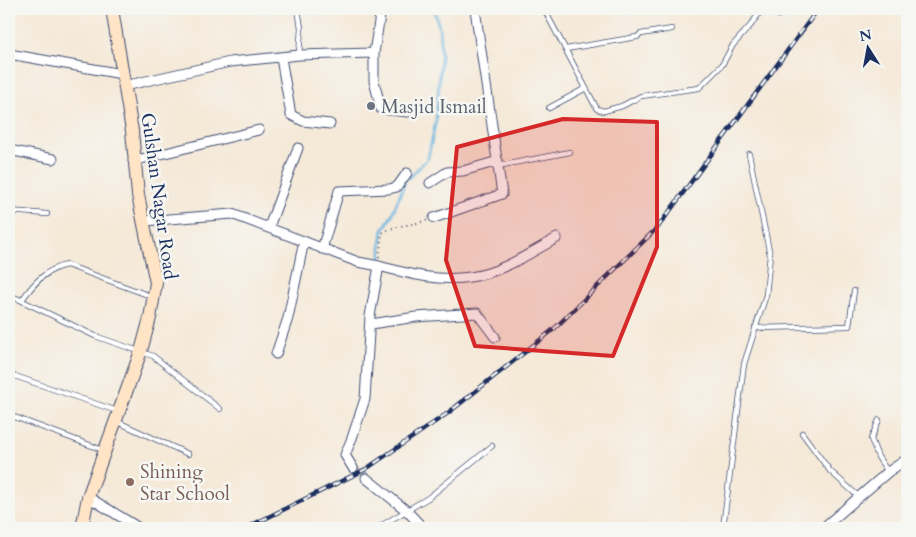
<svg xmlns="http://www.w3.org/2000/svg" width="916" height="537" viewBox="0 0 916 537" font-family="Cardo,serif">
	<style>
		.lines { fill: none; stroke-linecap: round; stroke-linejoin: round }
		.stream { stroke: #67b5e1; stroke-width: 2.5 }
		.street-tunnel { stroke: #c9c4c0; stroke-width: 9; stroke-dasharray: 9 4.5; stroke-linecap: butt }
		.lane-casing { stroke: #3c4b70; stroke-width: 6 }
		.street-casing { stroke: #3c4b70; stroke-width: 11 }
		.secondary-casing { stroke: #3c4b70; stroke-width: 14 }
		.path { stroke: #3c4b70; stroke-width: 2; stroke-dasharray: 1 4; stroke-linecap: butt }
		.lane { stroke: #fff; stroke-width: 4.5 }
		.street { stroke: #fff; stroke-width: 9 }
		.secondary { stroke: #ffe4c6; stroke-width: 12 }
		.rail-casing { stroke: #1b2f5e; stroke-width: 4.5 }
		.rail { stroke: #f6f6f2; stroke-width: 2.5; stroke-dasharray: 8; stroke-linecap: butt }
		.marked { fill: #d62828; fill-opacity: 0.2; stroke: #d62828; stroke-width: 4; stroke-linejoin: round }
		.worship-dot { fill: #6b7280; stroke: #f6f6f2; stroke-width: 2 }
		.education-dot { fill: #8d6e63; stroke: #f6f6f2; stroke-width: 2 }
		.labels { text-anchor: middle; stroke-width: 5; stroke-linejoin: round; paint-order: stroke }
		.worship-label { font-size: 19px; fill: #5b616d; stroke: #f6f6f2; text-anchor: start }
		.street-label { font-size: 19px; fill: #1b2f5e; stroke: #f6f6f2 }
		.education-label { font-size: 19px; fill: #785e54; stroke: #f6f6f2; text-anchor: start }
	</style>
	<rect width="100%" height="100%" fill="#f6f6f2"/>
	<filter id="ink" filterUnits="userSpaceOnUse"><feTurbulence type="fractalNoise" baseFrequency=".02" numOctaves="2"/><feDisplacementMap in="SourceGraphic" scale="10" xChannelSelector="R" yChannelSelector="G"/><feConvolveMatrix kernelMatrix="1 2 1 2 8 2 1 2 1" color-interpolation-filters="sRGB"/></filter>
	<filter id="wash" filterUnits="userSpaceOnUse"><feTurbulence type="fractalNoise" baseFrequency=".0096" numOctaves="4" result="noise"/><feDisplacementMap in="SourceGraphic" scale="20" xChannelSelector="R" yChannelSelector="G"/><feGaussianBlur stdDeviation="1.12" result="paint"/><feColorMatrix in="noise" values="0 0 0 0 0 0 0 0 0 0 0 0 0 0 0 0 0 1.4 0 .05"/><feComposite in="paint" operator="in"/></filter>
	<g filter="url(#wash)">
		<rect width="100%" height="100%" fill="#f5e9d8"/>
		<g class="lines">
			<path class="stream" d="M409 178 428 158 436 120 441 56 439 27 434 9
				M381 263V244L383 230 392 215 405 182"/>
		</g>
	</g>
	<g filter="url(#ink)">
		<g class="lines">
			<path class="street-tunnel" d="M353 468 366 478"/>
			<defs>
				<path id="lane" d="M298 9 301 28 299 55
					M544 9 597 109 604 111 622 106 641 96 699 88 722 65 733 45 751 25 762 9
					M778 15 783 9
					M566 49 637 37 641 34 672 29
					M549 108 586 88
					M498 166 570 152
					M9 211 47 214
					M14 297 95 336 153 356 220 409
					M22 300C33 284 47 268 67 265L153 297
					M755 328 849 326 854 291
					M9 374 117 411
					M9 415 103 450
					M879 420 871 439 878 457 888 472
					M118 422 188 454
					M802 433 830 471 859 497
					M377 528 428 498 492 446
					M723 528 744 364 766 295 770 255 749 154"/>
				<path id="street" d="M374 53V81L381 109 408 112
					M9 54 122 74
					M281 58 291 115 303 121 330 124
					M124 86 230 62 299 55 374 53 381 9
					M9 150 53 159
					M133 161 259 130
					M430 183 447 172 463 171 498 161
					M434 218 502 194 475 9
					M144 221 232 214 358 262 379 266
					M269 227 298 148
					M322 249 339 191 389 189 397 187 407 173
					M371 324 416 317 477 313 495 337
					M276 354 288 318 304 241
					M353 468 345 455 352 438 365 399 370 316 379 266C409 274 439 282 470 277 501 273 530 253 557 238
					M366 478 407 511 423 528
					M88 497 139 528
					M823 528 888 472 907 459"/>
				<path id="secondary" d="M82 528 88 497 141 351 150 318 156 283 138 195 132 131 112 9"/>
			</defs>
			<use href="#lane" class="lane-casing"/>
			<use href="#street" class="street-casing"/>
			<use href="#secondary" class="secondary-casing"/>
			<path class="path" d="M379 257 382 233C396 224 412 226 427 220"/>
			<use href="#lane" class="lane"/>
			<use href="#street" class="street"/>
			<use href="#secondary" class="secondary"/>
			<defs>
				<path id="rail" d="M246 528 366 469 448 413 554 329 658 227 818 9"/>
			</defs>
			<use href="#rail" class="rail-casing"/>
			<use href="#rail" class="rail"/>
		</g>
	</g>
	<path class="marked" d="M563 119 657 122V247L613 356 475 346 446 260 457 147Z"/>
	<circle class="worship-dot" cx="371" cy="106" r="5"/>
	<circle class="education-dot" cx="130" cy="482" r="5"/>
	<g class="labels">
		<g class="worship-label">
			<text x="381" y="113">Masjid Ismail</text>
		</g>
		<g class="street-label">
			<text transform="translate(160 196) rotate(82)" y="7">Gulshan Nagar Road</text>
		</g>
		<g class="education-label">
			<text x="140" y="478">Shining<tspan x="140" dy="22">Star School</tspan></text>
		</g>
	</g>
	<rect width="916" height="537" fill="none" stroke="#f6f6f2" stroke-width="30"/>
	<g transform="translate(868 48) rotate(349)" stroke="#f6f6f2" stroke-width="4" paint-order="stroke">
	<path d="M0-4L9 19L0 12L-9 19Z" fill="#1b2f5e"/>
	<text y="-8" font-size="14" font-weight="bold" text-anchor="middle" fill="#1b2f5e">N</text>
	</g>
</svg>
